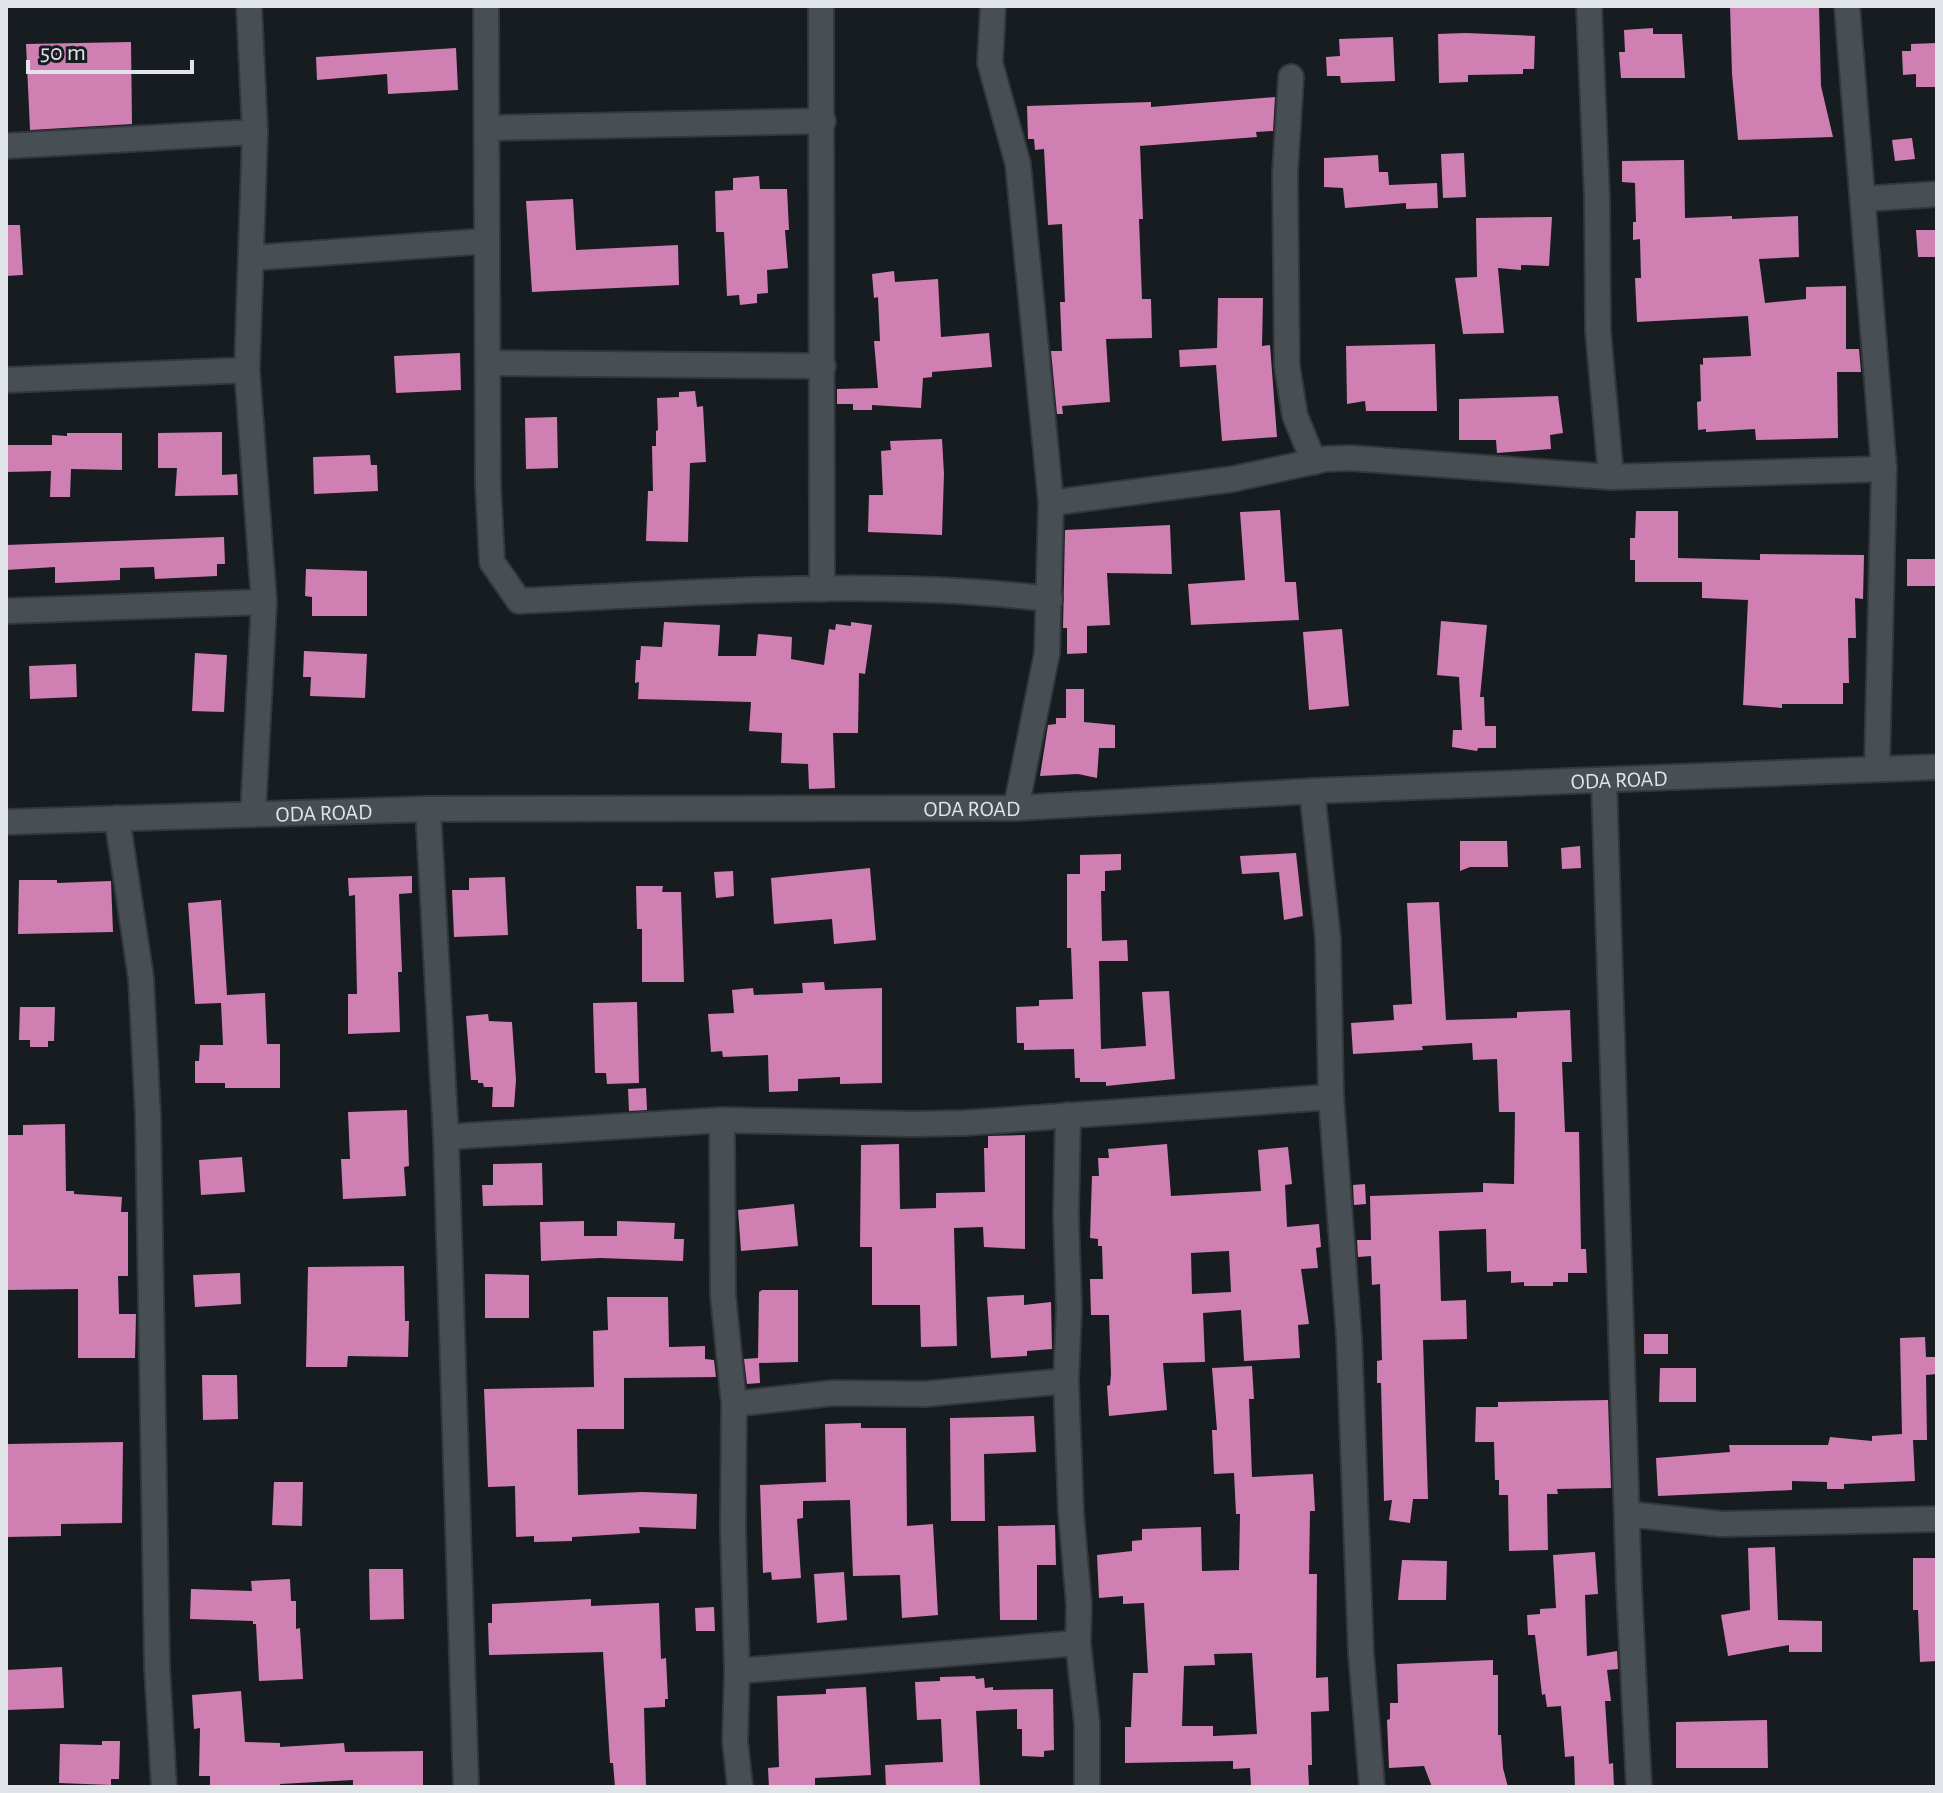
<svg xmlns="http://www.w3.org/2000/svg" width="1943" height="1793" viewBox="0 0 1943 1793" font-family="'Alegreya Sans',sans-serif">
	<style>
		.building { fill: #d07fb3; fill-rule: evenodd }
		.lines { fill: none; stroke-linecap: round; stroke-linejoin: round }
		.minor-casing { stroke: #34373b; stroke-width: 28 }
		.minor { stroke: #484f54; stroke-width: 24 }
		.labels { text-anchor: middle; stroke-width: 8; stroke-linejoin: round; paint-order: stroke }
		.street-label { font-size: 22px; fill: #e0e4e8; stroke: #161c20 }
	</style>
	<rect width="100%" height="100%" fill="#161c20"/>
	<path class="building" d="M1730 6H1819L1821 86 1833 137 1738 140 1732 74Z
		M1653 28V34H1682L1685 78H1621L1619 52H1625L1624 30Z
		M1466 33 1535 36 1534 69H1523V74L1468 75V82L1439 83 1438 34Z
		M1393 37 1395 81 1341 83 1340 76H1327L1326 57 1340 56 1339 39Z
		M131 42 132 124 30 130 26 44Z
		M1937 43V87H1916V74L1903 75 1902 51H1911V44Z
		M456 48 458 90 388 94 387 74 317 80 316 57Z
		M1275 97 1273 131 1256 132 1257 137 1140 146 1143 219H1139L1142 299H1151L1152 338 1106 339 1110 402 1062 406 1063 414H1057L1051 351H1062L1060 302H1065L1062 224 1048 225 1044 149 1035 150 1034 139H1028L1027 106 1151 102V107Z
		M1912 138 1915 159 1895 161 1892 140Z
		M1464 153 1466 197 1443 198 1441 154Z
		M1378 155 1379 172H1388L1389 185 1437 183 1438 208 1406 209V203L1345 208 1343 188 1324 187V158Z
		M1684 160 1685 218 1732 216V219L1798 216 1799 257 1759 259 1765 303 1806 299V287L1846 286V349H1859L1861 372H1837L1838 438 1756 440 1755 429 1706 432V429L1698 430 1697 402 1701 401 1700 364 1703 365V358L1751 356 1748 316 1637 322 1635 278H1641L1640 239 1633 240V222H1636L1635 183 1622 182V161Z
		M759 176 760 189H787L789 230H785L788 268 767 270 768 293 757 294V303L740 305 739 295 727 296 724 232H716L715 191 733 190V178Z
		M573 199 576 250 678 245 679 285 532 292 526 201Z
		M1552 217 1549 266 1521 265V270L1498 268 1504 333 1463 334 1455 278 1477 277 1476 218Z
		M6 225H20L23 275 6 276Z
		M1916 230H1937V257H1918Z
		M894 271 895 282 938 279 941 337 989 333 992 367 932 372V377L923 378 921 408 872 405V410H853V404H837V389L878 388 874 341H880L878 297 874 298 872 274Z
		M1218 298H1263L1262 346 1270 345 1277 437 1222 441 1216 365 1180 367 1179 350 1217 348Z
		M1435 344 1437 411H1366L1365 401 1347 404 1346 346Z
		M460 353 461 390 396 393 394 356Z
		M695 391 697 407 703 406 706 462 690 463 688 542 646 541 648 491H653L652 446H656V431L658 430 657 398 679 397V392Z
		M1558 396 1563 433 1550 435 1551 449 1497 453 1496 440H1459V399Z
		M557 417 558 468 526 469 525 418Z
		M222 432V475L237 474 238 495 175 496 177 468H158V433Z
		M67 433H122V470L71 469 70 497H50L51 471 6 472V445H52V435L67 436Z
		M942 439 944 474 942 535 868 532 869 495H883L881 451 891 450 890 441Z
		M370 455 371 465H377L378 491 314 494 313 457Z
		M1280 510 1285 582H1296L1299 620 1191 625 1188 584 1245 580 1240 512Z
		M1636 511H1678V558L1760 560V554L1864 555 1863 599 1855 598 1856 638H1848L1849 683H1843V704H1782V708L1743 705 1748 600 1702 598V582H1635V560H1630V538H1635Z
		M1170 525 1172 574 1107 573 1110 625 1087 626V653L1067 654V628H1063L1065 530Z
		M224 537 225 564H217V576L155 579 154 567 120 568V580L55 583V567L6 570V545Z
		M1907 559H1937V586H1907Z
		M306 569 367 571V616H312V597L305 596Z
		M1441 621 1487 625 1480 697H1484L1485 726H1496V748H1478L1477 751 1452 747 1453 730H1462L1459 677 1437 675Z
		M664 622 720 625 718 656H756L758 634 792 637 791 659 824 665 829 629 835 630 836 624 851 626V622L872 625 865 674 859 673 858 733H833L835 788 809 789 808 764 781 763 782 733 749 731 751 702 638 699 639 682 635 683 636 660H640L641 646 662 647Z
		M1342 629 1349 706 1309 710 1303 632Z
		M304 651 367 654 365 698 310 696 311 677H303Z
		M195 653 227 655 224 712 192 711Z
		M76 664 77 697 30 699 29 666Z
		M1066 689H1084V722L1115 725V748H1099L1097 778 1078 774 1040 776 1048 725 1056 724V718H1066Z
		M1460 841H1507L1508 867H1470L1460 871Z
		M1580 846 1581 868 1562 869 1561 848Z
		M1296 853 1303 916 1284 920 1279 872 1242 874 1240 856Z
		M1121 854V870L1105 871V891H1101L1102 941 1127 940 1128 961H1099L1101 1049 1146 1046 1142 992 1169 991 1175 1079 1106 1086V1082H1080V1078H1075L1074 1049 1024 1050V1043H1017L1016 1007 1039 1006V1000L1073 999 1071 948H1067V874H1080V855Z
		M870 868 876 940 834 944 832 919 774 924 771 878Z
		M733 871 734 896 716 898 714 872Z
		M412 876V893L399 894 402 972H398L400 1032 348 1034V994H357L355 895 349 896 348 878Z
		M505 877 508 935 454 937 452 890H469V878Z
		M19 880H57V883L111 881 113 932 18 934Z
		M636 886H663L662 892H681L684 982H642V929H637Z
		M221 900 227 995 265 993 267 1044H280V1088H225V1083H195V1061H199L200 1045H223L221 1003 195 1004 188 903Z
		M1439 902 1446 1020 1517 1018V1012L1570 1010 1572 1062H1562L1565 1132H1579L1581 1249H1586L1587 1273H1568V1282H1553V1286H1524V1282L1511 1283V1271L1487 1272 1486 1229 1439 1231 1441 1301 1466 1300 1467 1339 1423 1340 1428 1499H1413L1410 1523 1389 1520 1392 1500 1384 1501 1381 1383H1377V1361L1382 1360 1380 1284 1372 1285 1371 1256 1358 1257 1357 1240H1371L1370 1196 1483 1192V1183L1514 1184 1515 1112H1499L1497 1059 1473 1060 1472 1043 1422 1046 1423 1050 1353 1054 1351 1023 1394 1020 1393 1005 1412 1004 1407 903Z
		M824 982 825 990 882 988V1083L840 1084V1077L798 1079V1091L769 1092 768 1055 723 1057 722 1051 711 1052 708 1014 734 1013 732 990 753 988 754 995 803 993 802 983Z
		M637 1002 639 1083 607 1084 606 1073H595L593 1003Z
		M20 1007H55L54 1041H48V1047H30V1040H19Z
		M488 1014 489 1021 512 1022 516 1080 514 1107H492L493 1087H484L483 1083H478V1080H471L466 1016Z
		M646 1088 647 1110 629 1111 628 1089Z
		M407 1110 409 1166 404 1167 406 1196 343 1199 341 1159H350L348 1112Z
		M65 1124 66 1191H74V1194L122 1197 121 1212H128V1276H118L119 1314H136L135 1358H78V1289L6 1290V1135H23V1125Z
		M1025 1135V1249L984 1247 983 1227 954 1228 957 1346 921 1347 920 1305H872V1247H860L861 1145 899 1144 900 1209 936 1208V1193L985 1192 984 1148H988V1136Z
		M1167 1144 1171 1196 1261 1191 1258 1150 1288 1147 1292 1184 1285 1185 1287 1227 1319 1224 1321 1247 1316 1248 1318 1268 1301 1269 1309 1324 1298 1325 1300 1358 1244 1361 1241 1310 1203 1313 1205 1362 1163 1363 1167 1410 1109 1416 1107 1386 1110 1385 1111 1374 1109 1315H1091L1090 1279H1103L1102 1246H1098V1239L1090 1238 1092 1176H1099L1098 1158H1109L1108 1149ZM1229 1251 1231 1292 1192 1294 1191 1253Z
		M242 1157 245 1192 201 1195 199 1160Z
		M542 1163 543 1205 483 1206 482 1185H493V1164Z
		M1365 1184 1366 1204 1354 1205 1353 1185Z
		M794 1204 798 1246 741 1251 738 1210Z
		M584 1221V1236H617V1221L675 1223 674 1239H684L683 1261 600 1258 541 1261 540 1222Z
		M404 1266 405 1321H409L408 1357 348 1356 347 1367H306L308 1267Z
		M240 1273 241 1304 195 1307 193 1275Z
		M485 1274 529 1275V1318H485Z
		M762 1290H798V1362L759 1363 760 1383 747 1384 744 1359 758 1358 759 1292Z
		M1024 1295V1305L1051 1302 1052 1349 1027 1351V1356L991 1358 987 1297Z
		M607 1297H668L669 1347 705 1346V1359L714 1360 716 1377 624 1378V1429H577L578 1495 642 1492 697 1494 696 1529 639 1527 640 1533 572 1537V1541L534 1542V1536L516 1537 515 1486 488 1487 484 1389 594 1387 593 1331 608 1330Z
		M1644 1334H1668V1354H1644Z
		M1925 1337 1926 1357H1937V1374L1926 1375 1927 1440H1913L1915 1481 1844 1484V1489H1827V1482L1792 1481V1490L1658 1496 1656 1458 1730 1452 1729 1445H1828L1830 1437 1872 1441V1436L1902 1434 1900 1338Z
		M1252 1366 1254 1399H1249L1252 1477 1313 1474 1315 1511H1310L1309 1574H1317L1316 1678 1328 1677 1329 1711 1311 1712 1312 1765H1308L1309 1787H1251L1250 1768 1233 1769V1761L1125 1763V1727H1131L1133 1673H1148L1144 1603 1123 1604V1596L1099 1598 1097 1555 1132 1551V1541L1142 1540V1529L1201 1527 1202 1571 1239 1570 1240 1514H1236L1234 1473 1214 1474 1212 1430H1217L1212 1368ZM1252 1653 1257 1734 1213 1736V1726H1182L1184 1666 1215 1665 1214 1654Z
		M1660 1368H1696V1402H1659Z
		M202 1375H237L238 1419 203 1420Z
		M1608 1400 1611 1488 1557 1489 1558 1494H1547L1548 1550 1509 1551 1508 1495H1499V1480H1495L1494 1442H1475L1476 1407H1498V1402Z
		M1034 1416 1036 1452 984 1454 985 1521H951L950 1418Z
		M861 1423V1428H906L907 1526 933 1524 938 1615 902 1618 900 1575 853 1576 850 1500 803 1501V1518L797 1519 801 1578 772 1580 771 1572 763 1573 760 1485 826 1482 825 1424Z
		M123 1442 122 1523 61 1524V1536L6 1537V1444Z
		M274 1482H303L302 1526 272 1525Z
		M1055 1525 1056 1565H1037V1620H1000L998 1526Z
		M1775 1547 1778 1620 1822 1621V1652H1789V1645L1728 1656 1721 1615 1750 1610 1748 1548Z
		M1595 1552 1598 1594 1585 1595 1587 1656 1617 1651 1618 1669 1607 1670 1611 1701H1605L1609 1764 1613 1763 1614 1787H1575L1574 1756 1565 1757 1561 1706 1547 1707 1545 1694 1542 1695 1535 1635H1528L1527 1615 1540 1614V1609L1556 1608 1553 1555Z
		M1913 1558H1937V1661L1920 1662 1918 1610H1913Z
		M1402 1560 1447 1561 1446 1600H1398Z
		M369 1569H403L404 1619 370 1620Z
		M844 1572 847 1620 817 1623 814 1574Z
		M290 1579 291 1601H296V1629L300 1628 303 1679 259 1681 256 1624H253V1621L190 1619 191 1589 252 1591 251 1581Z
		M591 1599V1606L659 1603 661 1659 666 1658 668 1699H665V1707L644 1708 646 1787H615L613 1763H610L603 1652 489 1655 488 1623H492V1604Z
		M714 1607 715 1631H696L695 1608Z
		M1493 1660V1675H1498V1735H1501L1503 1768 1508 1787H1432L1424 1766 1389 1768 1387 1720 1390 1719V1703H1398L1397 1664Z
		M62 1667 64 1708 6 1710V1670Z
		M975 1676 976 1679 984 1678 985 1688 993 1687V1690L1053 1689 1054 1750 1044 1751V1757L1022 1756V1729H1017V1709L976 1711 980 1786 886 1787 885 1765 943 1762 941 1719 917 1720 915 1682 940 1681V1677Z
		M866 1687 871 1775 815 1778V1787H769L768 1768 779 1767 777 1696 826 1694V1689Z
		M241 1691 245 1742 280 1743V1747L344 1743 345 1752 423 1751V1787H353V1780L280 1784V1786H210V1776H199L200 1728 194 1729 192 1695Z
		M1767 1720 1768 1768H1676V1722Z
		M102 1741H120L119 1779H111V1785L59 1783 60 1744 102 1745Z"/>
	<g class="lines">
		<defs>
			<g id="minor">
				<path d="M249 6 255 132 247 370 264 602 253 814"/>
				<path d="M486 6 488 484 492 562 519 601C695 593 874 578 1050 599"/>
				<path d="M821 6 822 589"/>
				<path d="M993 6 990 63 1018 164 1051 503 1047 653 1016 808"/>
				<path d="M1589 6 1597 199 1598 331 1611 477"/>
				<path d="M1847 6 1884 469 1877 768"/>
				<path d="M1291 77 1285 173 1287 366 1295 416 1314 462"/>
				<path d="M489 128 823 121"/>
				<path d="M6 146 255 132"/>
				<path d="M1863 199 1937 194"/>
				<path d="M251 258 487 241"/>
				<path d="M488 363 823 366"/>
				<path d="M6 380 247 370"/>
				<path d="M1051 503 1233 479 1325 459 1350 458 1611 477 1884 469"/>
				<path d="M6 611 264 602"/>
				<path d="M1604 781 1629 1588 1639 1787"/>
				<path d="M1312 791 1328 939 1331 1097 1349 1337 1361 1654 1372 1787"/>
				<path d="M428 809 446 1137 466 1787"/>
				<path d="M117 818 141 978 148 1116 157 1667 164 1787"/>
				<path id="s1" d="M6 822 428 809 1016 808 1312 791 1937 767"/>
				<path d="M1068 1115 1066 1215 1069 1310 1066 1381 1071 1513 1079 1605 1078 1643 1087 1724V1787"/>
				<path d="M722 1120 723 1295 734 1404 733 1529 737 1671 735 1741 740 1787"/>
				<path d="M446 1137 722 1120 913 1124 964 1123 1331 1097"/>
				<path d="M734 1404 833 1393 925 1394 1066 1381"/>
				<path d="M1627 1514 1721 1524 1937 1519"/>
				<path d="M737 1671 1078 1643"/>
			</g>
		</defs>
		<use href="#minor" class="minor-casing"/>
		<use href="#minor" class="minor"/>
	</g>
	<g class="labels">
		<g class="street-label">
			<text dy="8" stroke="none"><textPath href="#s1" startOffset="1614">ODA ROAD</textPath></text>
			<text dy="8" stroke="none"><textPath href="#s1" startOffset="966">ODA ROAD</textPath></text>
			<text dy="8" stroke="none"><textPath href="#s1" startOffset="318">ODA ROAD</textPath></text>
		</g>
	</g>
	<rect width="1943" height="1793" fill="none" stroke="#e0e4e8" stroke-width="16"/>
	<path d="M28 60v12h164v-12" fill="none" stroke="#e0e4e8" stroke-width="4"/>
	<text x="40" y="60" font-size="24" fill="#e0e4e8" stroke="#161c20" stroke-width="6" paint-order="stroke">50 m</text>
</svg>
